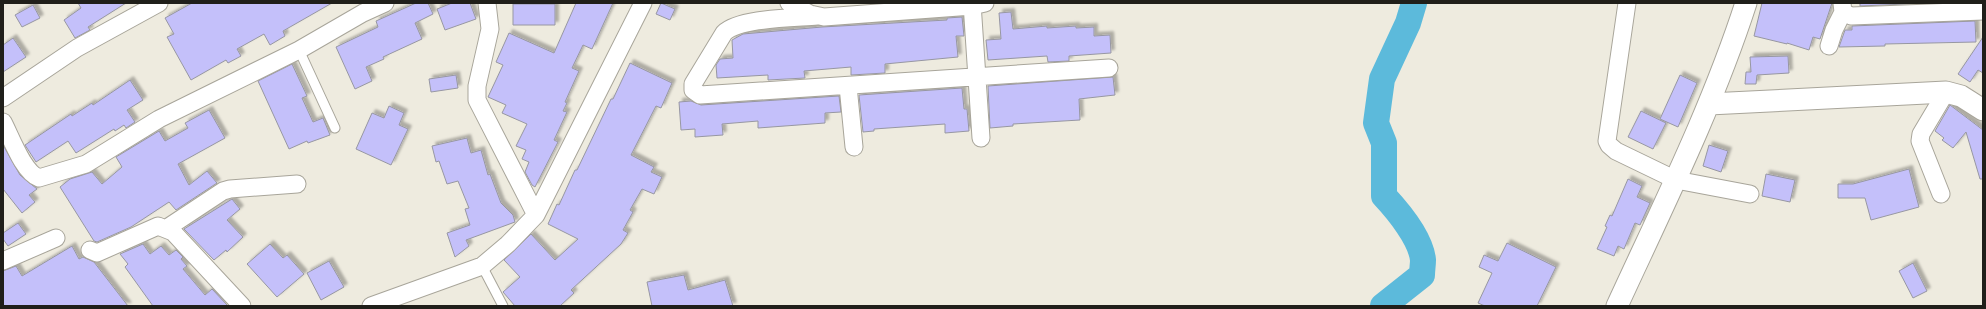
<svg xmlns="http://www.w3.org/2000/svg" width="1986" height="309" viewBox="0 0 1986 309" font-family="'Open Sans',sans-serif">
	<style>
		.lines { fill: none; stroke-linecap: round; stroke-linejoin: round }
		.river { stroke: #5cbadb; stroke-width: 26 }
		.building { fill: #c4c0fa; stroke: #9797a2; filter: url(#shadow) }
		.service-casing { stroke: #a8a59a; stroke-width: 11 }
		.minor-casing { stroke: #a8a59a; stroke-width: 19 }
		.tertiary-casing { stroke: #a8a59a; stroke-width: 23 }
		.service { stroke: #fff; stroke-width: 9 }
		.minor { stroke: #fff; stroke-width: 17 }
		.tertiary { stroke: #fff; stroke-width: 21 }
	</style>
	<defs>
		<filter id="shadow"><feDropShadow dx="3.5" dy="-3.5" stdDeviation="1" flood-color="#0004"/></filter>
	</defs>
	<rect width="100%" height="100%" fill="#eeebdf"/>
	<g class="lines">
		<path class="river" d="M1383 306 1422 275C1422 270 1423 265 1423 260 1421 239 1398 211 1384 196V143L1376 123 1382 79 1408 23 1414 3"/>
	</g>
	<path class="building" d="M78 3H126L88 27 90 30 75 38 64 20 81 8Z
		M192 3H332L283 31 285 36 270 45 264 34 237 49 241 56 228 63 226 60 191 80 167 37 174 34 165 18Z
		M416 3H428L433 14 415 23 422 39 383 57 384 59 366 67 372 81 355 89 336 47 378 27 376 21Z
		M452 3H470L476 19 445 30 437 9Z
		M576 3H613L592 49 583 45 572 68 579 71 565 102 567 103 563 111 567 112 554 140 558 142 535 187 532 185 525 172 529 162 522 159 526 150 516 146 527 124 502 113 506 105 488 97 503 65 496 62 509 33 554 53Z
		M661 3 675 9 670 20 656 14Z
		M1762 3H1832L1820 39 1813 37 1809 50 1787 43V44L1754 36Z
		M1860 3H1930L1860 6Z
		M513 4H555V25H513Z
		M33 5 40 18 22 27 15 15Z
		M1011 12 1013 29 1047 26V28L1076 26V28L1094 27V36L1110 35 1111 53 1069 56V61L1048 62 1047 56 988 60 986 40 1001 39 999 13Z
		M962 17 964 36H956L958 57 885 64V73L851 75V67L804 71 805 78 768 80V75L717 78 716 65 720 59 733 58 732 40 743 34 822 27 947 20V18Z
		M1975 21 1976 42 1885 44V46L1839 47 1845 30H1852V26Z
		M1983 37V73L1978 70 1970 82 1958 74Z
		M13 38 26 57 3 72V45Z
		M1788 56 1789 73 1757 75 1756 84H1745L1746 72H1751L1750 57Z
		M630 63 672 83 661 108 656 106 631 155 654 167 651 172 662 177 654 194 642 189 630 210 633 212 623 230 628 233 621 244 571 290 574 293 560 306H515L503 292 520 277 504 260 531 234 555 260 578 239 548 224 557 204 559 205 575 170H577L611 99H613Z
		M292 64 307 96 302 98 313 122 323 118 330 135 308 143 307 141 289 149 258 81Z
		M456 75 458 88 431 92 429 79Z
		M1680 75 1697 83 1678 127 1660 119Z
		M1113 77 1115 95 1079 99 1080 120 1013 124V126L990 128 988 86Z
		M130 80 143 100 127 110 135 122 126 128 124 125 115 131 114 129 76 153 68 141 36 162 25 145 71 114 72 116 92 103 93 105Z
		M962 88 964 109H967L969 131 945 133V124L874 129V131L863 132 859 95Z
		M839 96 841 112 825 113V123L758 128V121L722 124 723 135 695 137V129L681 130 679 102 691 101 701 105Z
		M1950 105 1983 130V179H1980L1966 132 1953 148 1942 140 1944 138 1935 131Z
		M389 106 404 113 399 125 408 129 391 165 356 149 372 113 384 118Z
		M209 110 225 138 178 164 189 185 207 171 217 183 176 210 169 202 131 227 97 242 94 241 60 187 70 179 92 172 102 184 122 167 116 157 159 131 165 141 188 128 185 123Z
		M1641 111 1666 123 1653 149 1628 137Z
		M467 138 471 153 481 150 488 175 490 174 501 203 513 215 515 222 466 240 469 246 455 257 447 233 470 225 465 209 469 208 458 181 447 184 439 161 436 162 432 146Z
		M3 145 20 175 37 189 29 195 35 202 22 213 3 189Z
		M1709 145 1728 151 1721 172 1703 166Z
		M1909 169 1919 207 1871 220 1865 198H1838V184H1853Z
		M1766 174 1795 180 1790 202 1762 196Z
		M1628 179 1642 186 1637 197 1650 203 1640 225 1635 223 1624 249 1618 246 1614 256 1597 249 1607 227 1605 226 1610 215 1612 216Z
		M232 199 240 209 227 220 243 237 227 252 226 250 214 260 184 229Z
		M18 223 26 234 8 246 3 239V233Z
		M1507 243 1556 267 1537 306H1485L1478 303 1492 273 1479 267 1484 255 1498 261Z
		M143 244 150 254 161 246 169 255 176 250 183 257 181 259 187 266 183 269 205 295 212 289 228 306H153L125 267 128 264 120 254Z
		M270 244 283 258 287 255 304 274 277 297 247 264Z
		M72 246 79 259 83 257 94 262 128 306H3V271L16 266 22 276Z
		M329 261 344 287 321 300 307 273Z
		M1913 263 1927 291 1913 298 1899 271Z
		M684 275 688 290 725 280 733 306H652L647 282Z"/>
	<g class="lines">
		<defs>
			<path id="service" d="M299 50 335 128
				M482 266 503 306"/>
			<path id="minor" d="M487 3 490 29 477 86V100L536 215
				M789 3 810 14 824 17 972 6 985 3
				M972 3 981 138
				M1627 3 1607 141 1609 145 1616 151 1676 180 1750 194
				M1842 3 1843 12 1851 16 1983 11
				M817 16C794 18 739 18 724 33L693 84V90L700 95 1109 68
				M1829 46 1834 30 1843 12
				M848 86 854 147
				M3 98 77 48 159 3
				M3 122C11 137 23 172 39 178L86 164 159 119 299 50 363 13 385 3
				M1941 194 1920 141 1921 134 1946 92
				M167 228 223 191 230 189 297 184
				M90 250 97 253 158 226 173 232 242 306
				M3 261 56 238
				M371 306 482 266 508 244 536 215 643 3"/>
			<path id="tertiary" d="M1709 104 1946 92 1961 96 1983 110
				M1617 306C1663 206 1712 108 1746 3"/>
		</defs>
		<use href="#service" class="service-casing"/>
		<use href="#minor" class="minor-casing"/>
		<use href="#tertiary" class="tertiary-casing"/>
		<use href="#service" class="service"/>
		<use href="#minor" class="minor"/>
		<use href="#tertiary" class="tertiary"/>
	</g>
	<rect width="1986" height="309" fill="none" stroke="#201f1a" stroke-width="8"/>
</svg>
